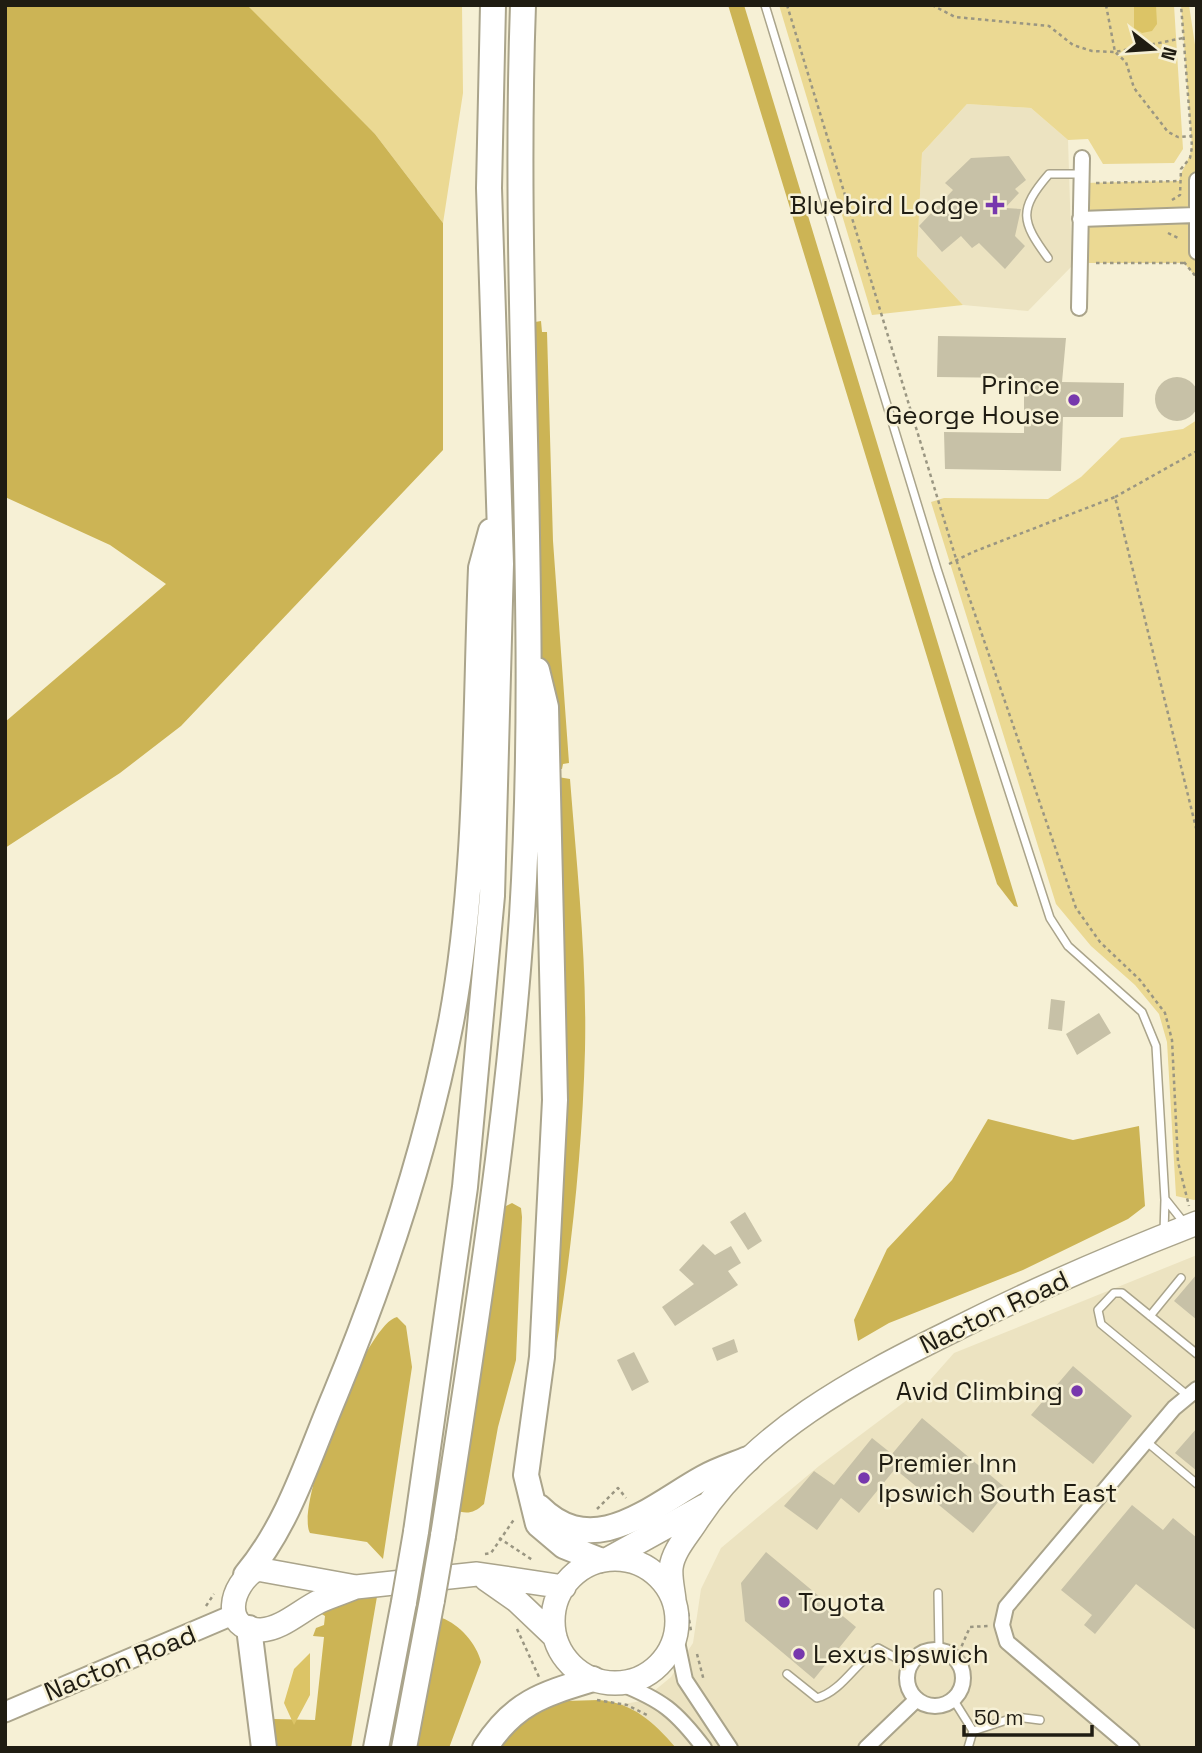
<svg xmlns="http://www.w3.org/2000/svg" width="1202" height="1753" viewBox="0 0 1202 1753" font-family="'Space Grotesk',sans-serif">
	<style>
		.built { fill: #ece3c1 }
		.green { fill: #ebd993 }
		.forest { fill: #ccb455 }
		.water { fill: #dcc466 }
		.building { fill: #c7c1a7 }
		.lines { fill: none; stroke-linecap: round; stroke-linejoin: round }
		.service-casing { stroke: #aaa48b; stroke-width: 10 }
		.minor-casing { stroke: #aaa48b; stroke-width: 18 }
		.tertiary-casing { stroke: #aaa48b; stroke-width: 23 }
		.primary-casing { stroke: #aaa48b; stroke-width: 26 }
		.trunk-casing { stroke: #aaa48b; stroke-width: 28 }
		.path { stroke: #9a9682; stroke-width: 2.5; stroke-dasharray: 3.5 3.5; stroke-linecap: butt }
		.service { stroke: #fff; stroke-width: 7 }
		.minor { stroke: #fff; stroke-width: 14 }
		.tertiary { stroke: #fff; stroke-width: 19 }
		.primary { stroke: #fff; stroke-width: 23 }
		.trunk { stroke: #fff; stroke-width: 24 }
		.trunk-bridge-casing { stroke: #aaa48b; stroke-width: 28; stroke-linecap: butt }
		.trunk-bridge { stroke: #fff; stroke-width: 24 }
		.poi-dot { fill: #7738ad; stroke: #f6f0d5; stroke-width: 2.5 }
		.labels { text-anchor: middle; stroke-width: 5; stroke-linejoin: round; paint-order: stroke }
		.poi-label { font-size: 26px; fill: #1f1c12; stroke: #f6f0d5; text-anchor: end }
		.street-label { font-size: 26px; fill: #1f1c12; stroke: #f6f0d5 }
	</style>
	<rect width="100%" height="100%" fill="#f6f0d5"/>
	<path class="built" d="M967 104 1031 108 1068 140 1072 266 1028 311 963 305 917 256 922 153Z
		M1197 1255V1748H576L597 1708 642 1701 671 1677 693 1643 701 1589 721 1548 819 1466 923 1388 954 1353Z"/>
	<path class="green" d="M243 5H462L463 93 443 223 375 134Z
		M779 5H1174L1183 149 1174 163 1103 164 1088 139 1068 140 1031 108 967 104 922 153 917 256 963 305 872 315Z
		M1181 5H1189L1197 58V278L1184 263H1080L1081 183 1179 181C1182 168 1190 160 1192 146Z
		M1197 420V1199L1194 1200 1176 1196 1167 1042 1159 1014 1135 985 1091 946 1056 904 931 502 944 498 1048 499 1081 477 1121 438 1183 429Z"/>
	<path class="forest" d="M5 5H247L375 134 443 223V450L181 726 120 773 5 848V722L166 584 110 545 5 497Z
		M728 5H744L1018 907 1014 906 997 884 975 814Z
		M541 321 542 332H547L553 541 569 763 563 764 562 769H557L552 776 570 779C577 869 587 960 585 1050 582 1165 568 1279 549 1393L544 725 530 435 529 323Z
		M988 1119 1073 1140 1139 1126 1145 1206 1128 1219 1023 1270 889 1323 858 1341 854 1320 887 1249 952 1180Z
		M512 1203 521 1208 522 1217 516 1360 498 1427 484 1504C473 1514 467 1514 453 1510L498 1210Z
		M397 1317 406 1326 412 1367 383 1559 367 1542 310 1533C294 1506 366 1323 397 1317Z
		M379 1585 351 1748H273L274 1719 315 1720 324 1637 313 1636 316 1628 324 1625 325 1616 315 1610Z
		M442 1618C459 1624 477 1644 481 1662L449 1748H412L436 1619Z
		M599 1700C633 1703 654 1722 676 1748H497L514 1715 564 1701Z"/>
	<path class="water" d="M1134 5H1156L1157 24 1152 31 1142 33 1134 28Z
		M310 1653V1695L294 1725 284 1703 294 1669Z"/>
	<path class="building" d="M1009 156 1026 180 1015 189 1019 193 1005 208 1021 209 1015 236 1025 246 1005 269 979 243 972 248 961 236 942 252 919 226 953 190 945 183 971 158Z
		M938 336 1066 338 1062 382 1124 383 1123 417H1063L1061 471 945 469 944 432 1024 433V378L937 377Z
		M1155 399a22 22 0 1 1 44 0a22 22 0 1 1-44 0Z
		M1051 999 1065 1001 1062 1031 1048 1029Z
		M1099 1013 1111 1033 1077 1055 1066 1034Z
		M745 1212 762 1241 748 1250 730 1222Z
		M703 1244 715 1255 731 1246 741 1263 728 1271 738 1285 675 1326 662 1307 694 1284 679 1270Z
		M1197 1274V1320L1174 1301Z
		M734 1339 738 1352 717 1361 712 1348Z
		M634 1352 649 1382 632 1391 617 1360Z
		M1073 1366 1132 1416 1093 1464 1031 1415Z
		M922 1418 1008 1490 973 1533 895 1469 859 1513 841 1498 817 1530 784 1506 814 1471 834 1485 872 1438 892 1454Z
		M1197 1428V1471L1175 1453Z
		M1132 1505 1163 1530 1173 1518 1197 1538V1631L1136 1584 1095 1634 1084 1625 1092 1615 1061 1590Z
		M766 1552 856 1627 814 1679 745 1621 741 1583Z"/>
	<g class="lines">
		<defs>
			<path id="service" d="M765 5 937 569 1050 918 1068 946 1142 1012 1156 1046 1165 1200 1164 1232
				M1048 258C1021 221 1018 210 1049 174H1081
				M1166 1200 1185 1224
				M1150 1316 1181 1278
				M1187 1395 1101 1324 1098 1310 1114 1293H1122L1197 1354
				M1147 1442 1197 1484
				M938 1593 939 1650
				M787 1674 817 1698C842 1691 856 1662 878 1648L909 1665
				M953 1699 973 1731 968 1748
				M973 1731 1016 1717 1040 1720"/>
			<path id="minor" d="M1197 180V252
				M1080 219 1196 215
				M1079 308 1082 158
				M676 1637 685 1680 730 1748
				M907 1678a28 28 0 1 1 56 0a28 28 0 1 1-56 0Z
				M619 1683C662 1700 676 1711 704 1748
				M866 1748 916 1700
				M1132 1748 1007 1642 1002 1625 1006 1607 1174 1408 1197 1389"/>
			<path id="tertiary" d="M5 1712 235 1614"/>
			<path id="primary" d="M553 1621a62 62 0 1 1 124 0a62 62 0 1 1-124 0Z
				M608 1559 704 1506
				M486 1579 516 1600 555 1637
				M356 1587C344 1592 331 1596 320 1601 301 1610 282 1629 261 1630 220 1631 230 1584 257 1569L356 1587 477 1574 564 1587
				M674 1600C673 1590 670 1578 671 1568 673 1551 687 1536 696 1522 754 1432 855 1379 948 1333 1029 1292 1112 1256 1197 1223"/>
			<path id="trunk" d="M537 670 546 707 555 1100 542 1357 526 1475 538 1524 564 1546 599 1560
				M539 1507C594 1562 652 1506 703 1478 717 1470 733 1465 748 1459
				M416 1532 465 1187 492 896 501 564 489 188 493 5
				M443 1536C475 1330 508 1125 522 916 541 613 512 309 523 5
				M246 1575C289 1524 309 1456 335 1395 385 1274 426 1151 451 1022 478 878 475 715 481 568L491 531
				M249 1628 264 1748
				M376 1748 404 1602
				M404 1748 432 1600
				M485 1748C514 1702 544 1694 593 1679"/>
		</defs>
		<use href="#service" class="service-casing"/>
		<use href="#minor" class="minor-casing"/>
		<use href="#tertiary" class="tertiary-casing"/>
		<use href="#primary" class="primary-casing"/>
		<use href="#trunk" class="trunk-casing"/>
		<path class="path" d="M787 5 957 562 1076 908 1100 942 1140 980 1165 1013 1172 1040 1178 1162 1189 1206
			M932 5 955 17 1049 26 1073 45 1092 51 1115 52 1183 38
			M1106 5 1115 52 1126 62 1134 88 1168 132 1178 137 1191 136
			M1096 183 1180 181
			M1172 200 1180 195 1181 169 1190 158 1192 147 1181 5
			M1168 233 1180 239
			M1184 262 1197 278
			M1096 263H1184
			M1115 497 1197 451
			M949 564 973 552 1115 497 1197 832
			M597 1509 618 1488 626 1498
			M499 1538 534 1561
			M485 1554 491 1553 515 1518
			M206 1606 214 1594
			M688 1613 691 1631
			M517 1629 539 1677
			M697 1654 704 1681
			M956 1659 970 1627 988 1626
			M597 1700 627 1705 647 1715"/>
		<use href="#service" class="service"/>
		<use href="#minor" class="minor"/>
		<use href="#tertiary" class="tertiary"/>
		<use href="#primary" class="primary"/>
		<use href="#trunk" class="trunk"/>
		<defs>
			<path id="trunk-bridge" d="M432 1600 443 1536
				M404 1602 416 1532"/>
		</defs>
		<use href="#trunk-bridge" class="trunk-bridge-casing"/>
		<use href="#trunk-bridge" class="trunk-bridge"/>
	</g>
	<g class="poi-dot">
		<path d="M991.5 194.5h7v7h7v7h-7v7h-7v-7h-7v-7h7z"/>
		<circle cx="1074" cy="400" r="7"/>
		<circle cx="1077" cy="1391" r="7"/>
		<circle cx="864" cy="1478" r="7"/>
		<circle cx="784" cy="1602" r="7"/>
		<circle cx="799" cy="1654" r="7"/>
	</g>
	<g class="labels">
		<g class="poi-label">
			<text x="979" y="214">Bluebird Lodge</text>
			<text x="1060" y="394">Prince<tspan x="1060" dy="30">George House</tspan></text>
			<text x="1063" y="1400">Avid Climbing</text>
			<text x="878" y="1472" text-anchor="start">Premier Inn<tspan x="878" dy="30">Ipswich South East</tspan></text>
			<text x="798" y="1611" text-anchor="start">Toyota</text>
			<text x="813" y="1663" text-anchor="start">Lexus Ipswich</text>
		</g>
		<g class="street-label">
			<text transform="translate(994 1312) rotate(-25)" y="9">Nacton Road</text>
			<text transform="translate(120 1663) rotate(-22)" y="9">Nacton Road</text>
		</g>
	</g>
	<rect width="1202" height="1753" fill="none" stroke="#1f1c12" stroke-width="14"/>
	<g transform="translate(1153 49) rotate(107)" stroke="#f6f0d5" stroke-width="5" paint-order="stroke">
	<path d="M0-5L12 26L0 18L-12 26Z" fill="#1f1c12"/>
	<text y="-10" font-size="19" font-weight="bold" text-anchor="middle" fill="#1f1c12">N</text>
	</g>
	<path d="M964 1725v10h128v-10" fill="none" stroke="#1f1c12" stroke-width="3.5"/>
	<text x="974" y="1725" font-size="21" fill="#1f1c12" stroke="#f6f0d5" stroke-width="5" paint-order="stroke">50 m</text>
</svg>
